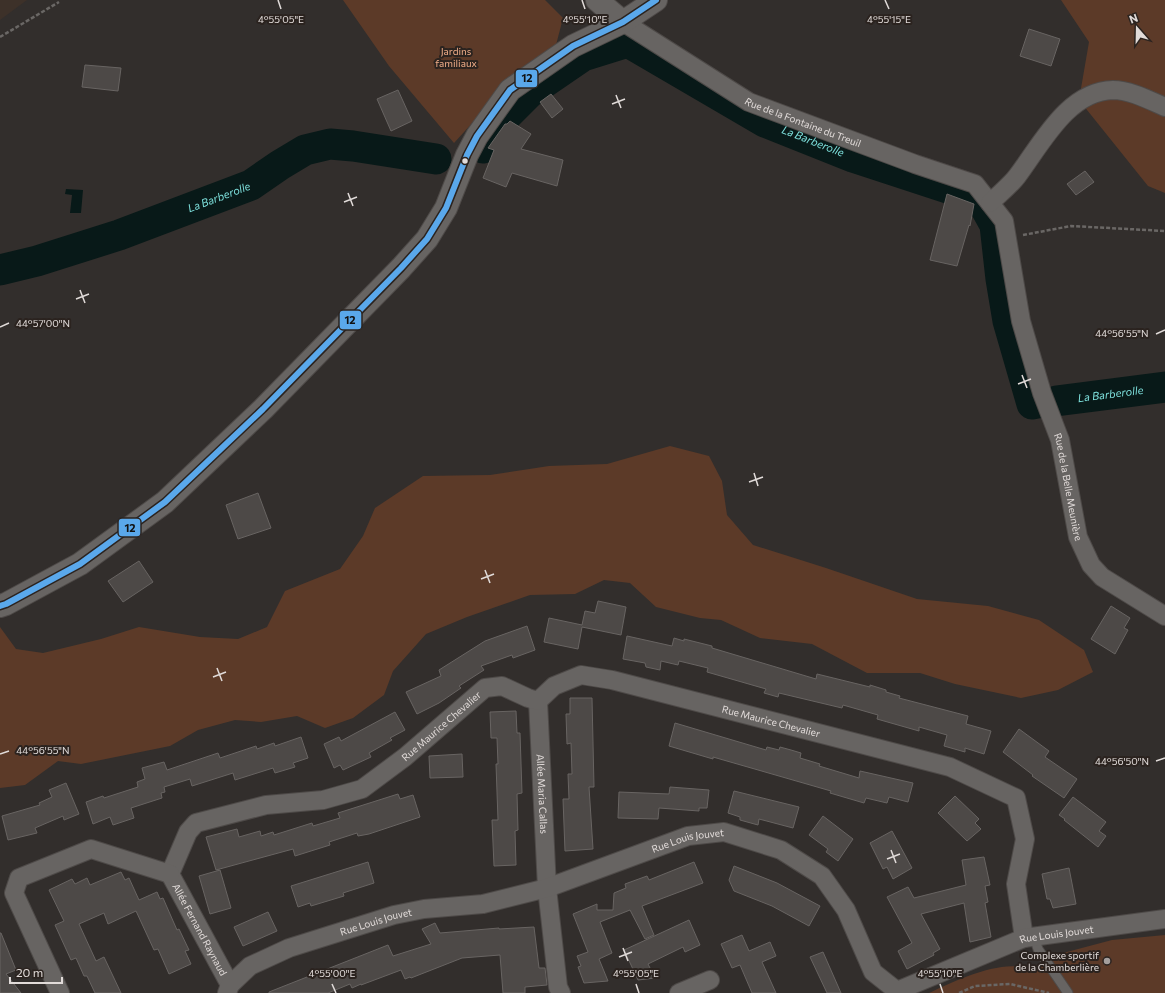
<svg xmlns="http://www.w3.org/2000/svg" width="1165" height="993" viewBox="0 0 1165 993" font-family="Commissioner,sans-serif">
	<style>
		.built { fill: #3d3129 }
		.green { fill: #5c3a28 }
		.water { fill: #081918 }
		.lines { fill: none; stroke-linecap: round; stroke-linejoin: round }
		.river { stroke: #081918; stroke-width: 31 }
		.building { fill: #4d4947; stroke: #686462 }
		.service-casing { stroke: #4e4a48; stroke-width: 11 }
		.minor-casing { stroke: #4e4a48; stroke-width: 20 }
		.tertiary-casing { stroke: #4e4a48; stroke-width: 24 }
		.path { stroke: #6a6765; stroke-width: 2.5; stroke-dasharray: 4 2; stroke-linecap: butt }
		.service { stroke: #676462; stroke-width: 9 }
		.minor { stroke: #676462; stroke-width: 18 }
		.tertiary { stroke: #676462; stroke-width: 22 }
		.bus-1-casing { stroke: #2b231f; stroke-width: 9 }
		.bus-1 { stroke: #5aa8eb; stroke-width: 6 }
		.ticks { fill: none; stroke: #e1dbd9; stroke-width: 1.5 }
		.bus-dot { fill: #e1dbd9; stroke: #2b231f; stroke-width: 1.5 }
		.poi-dot { fill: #a49e9c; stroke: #2b231f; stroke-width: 1.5 }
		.labels { text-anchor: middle; stroke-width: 4; stroke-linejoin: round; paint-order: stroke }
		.park-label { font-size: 10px; fill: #f2ae89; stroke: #2b231f }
		.street-label { font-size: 10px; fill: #e1dbd9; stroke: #2b231f }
		.poi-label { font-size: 10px; fill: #e1dbd9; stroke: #2b231f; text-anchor: end }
		.water-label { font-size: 11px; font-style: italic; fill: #7ee1dd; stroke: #2b231f }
		.ticks-label { font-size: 10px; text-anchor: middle; fill: #e1dbd9; stroke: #2b231f; stroke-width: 4; stroke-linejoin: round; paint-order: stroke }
		.line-badge { stroke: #2b231f; stroke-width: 1.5 }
		.pale-badge-label { font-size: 11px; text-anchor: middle; font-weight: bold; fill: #111 }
	</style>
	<rect width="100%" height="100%" fill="#322e2c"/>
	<path class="built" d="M0 0H27L0 20Z"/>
	<path class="green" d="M343 0H545L563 18 556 45 524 66 454 143 389 66Z
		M1061 0H1165V193L1148 186 1079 100 1089 42Z
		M670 446 709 456 722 481 727 515 753 545 826 568 917 599 988 606 1039 620 1084 650 1093 672 1058 690 1021 698 955 684 920 673H867L812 644 760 638 721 620 700 618 656 607 630 583 604 580 575 594 530 595 467 617 426 634 393 671 384 695 353 718 325 728 297 716 261 722 235 720 198 730 170 746 81 764 58 761 25 785 0 788V627L16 649 43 653 101 639 139 627 200 637 238 639 267 627 285 591 340 569 363 536 375 508 423 476 490 475 549 466 607 464Z
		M1165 935V993H929C955 981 1004 957 1031 970L1063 953 1112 940Z"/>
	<path class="water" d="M66 189 83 190 81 213H70L72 195 65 194Z"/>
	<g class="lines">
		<g class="river">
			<path id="s1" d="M483 148 502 120 529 93 583 56 628 42 765 122 853 157 972 196 985 207 995 225 1001 279 1008 321 1032 404 1037 403"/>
			<path id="s2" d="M0 270 37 261 119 235 251 185 280 165 305 150 330 144 353 146 436 159"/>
			<path id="s3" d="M1056 401 1165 387"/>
		</g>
	</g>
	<path class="building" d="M1029 29 1060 39 1051 66 1020 56Z
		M85 65 121 68 118 91 82 87Z
		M398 90 412 121 391 131 377 99Z
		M551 94 563 109 552 118 540 102Z
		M510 121 531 134 521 149 563 160 557 186 512 173 506 187 483 178 494 150 488 148 505 124H507Z
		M1085 171 1094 182 1076 195 1067 184Z
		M947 194 974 204 970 226 969 225 957 266 930 260Z
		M258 493 271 528 238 539 226 505Z
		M139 561 153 582 123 602 108 581Z
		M598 601 626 607 621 635 582 627 578 649 544 642 549 618 582 625 585 611 595 613Z
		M1111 606 1130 618 1124 628 1128 630 1115 654 1091 639Z
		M527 626 535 650 513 658 512 655 481 666 484 670 459 686 461 688 439 703 417 714 406 692 441 676 439 670 485 641Z
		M627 636 672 646 674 638 684 641V639L712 646V648L816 679 817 674 870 687V685L886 690V692L900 696 899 698 968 716 966 724 991 731 984 754 965 748V752L944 746 947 735 919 727V731L877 719 878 715 843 705 842 708 779 693 778 697 764 693 766 689 707 672 708 668 679 661 678 665 661 661 660 670 646 667 645 663 623 659Z
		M570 698H592L594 787H589L593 849 565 851 563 799H569L568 774H572L571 743 567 744 566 714H570Z
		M516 711 517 733H520L522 793 517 794 518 830 515 831 516 865 494 866 492 820H498L496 764H498L497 738H491L490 712Z
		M395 712 405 730 390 738 392 740 369 753 371 757 343 770 340 765 334 768 324 744 339 737 341 741Z
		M675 723 766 750 767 747 779 750 780 747 791 750 801 753 800 758 820 764 819 766 859 778 860 771 913 783 908 802 889 797 887 803 866 798 864 803 830 793 831 791 713 757V759L669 746Z
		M1019 729 1049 751 1045 757 1077 779 1064 798 1032 776 1033 775 1003 752Z
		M301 737 308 758 293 763 295 767 275 773 273 768 235 780 233 773 192 786 190 779 164 787 165 792 161 793 162 798 131 808 134 818 113 825 110 817 93 824 86 802 103 796 104 798 138 787 137 782 145 779 142 768 164 762 167 770 218 753 220 758 256 746 257 749 274 743 275 746Z
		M462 754 463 777 430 778 429 756Z
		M66 783 79 814 64 820 63 816 35 828 37 833 8 840 2 816 40 805 39 803 52 797 49 790Z
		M670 787 709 790 707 808H699V811L659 808 658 819 618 818 619 792 669 794Z
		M734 791 799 807 793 828 759 819 758 825 740 820V817L728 813Z
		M398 794 400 799 413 795 420 817 369 834 358 836 357 833 329 842 330 845 295 856 293 849 216 870 206 837 237 829 239 837 260 831 261 836 273 832 274 835 312 823 313 826 340 818 338 813Z
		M955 796 979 819 975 823 981 829 967 841 938 813Z
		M1073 797 1106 822 1099 831 1106 836 1098 847 1064 820 1065 819 1059 815Z
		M823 816 853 839 838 861 826 852 828 849 809 835Z
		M892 831 912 868 893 879 887 867 883 869 870 843Z
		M984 857 990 885 985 886 988 902 985 903 991 937 970 942 964 903 921 914 940 949 933 953 934 955 907 969 898 951 912 943 887 897 908 887 914 898 966 885 962 860Z
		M368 862 374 883 343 893 344 896 311 906 310 903 298 907 291 886Z
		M694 862 703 883 642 906 654 935 645 939 630 910 600 922 612 953 599 959 608 981 584 983 578 967 581 966 577 956 588 952 573 914 597 904V910H613L614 893 626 888 625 884 647 876 649 880Z
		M734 866 777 883 820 906 809 926 772 906 734 891 729 880Z
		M1069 868 1076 904 1053 908 1050 899H1047L1042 874Z
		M220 870 231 908 210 914 199 876Z
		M121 872 125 880 129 878 139 900 157 892 160 899 163 898 177 930 179 929 189 950 185 951 191 964 169 974 158 949 154 950 136 911 108 924 104 913 79 924 96 961 104 957 121 993H95L87 976H84L76 958 71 960 55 925 64 921 49 890 72 879 75 884 87 878 90 885Z
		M268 912 277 931 243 946 234 927Z
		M689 920 700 945 685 952 683 947 648 964 655 978 638 980 624 950Z
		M435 923 440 933 499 928V929L534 927 539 968H545L547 985 525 987V993H503L500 955 462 958 411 978 410 977 405 979 401 970 361 985V984L352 988 350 984 328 993H269V992L388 945 393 956 431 944 422 929Z
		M0 933H1L16 970 6 974 21 993H0Z
		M742 935 749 951 770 942 776 956 762 962 776 993H752L740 965 732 968 721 944Z
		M823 952 841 993H827L810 957Z"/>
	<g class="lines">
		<defs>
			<path id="service" d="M1034 937 1038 949 1068 993"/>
			<g id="minor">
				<path id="s4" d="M623 22 749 102 915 164 975 184 1004 221 1021 321 1042 393 1060 440 1078 537 1091 565 1102 577 1165 616"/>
				<path d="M990 203C999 194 1011 185 1018 175 1042 143 1068 91 1113 90 1130 90 1149 100 1165 107"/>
				<path id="s5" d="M538 701 547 888 558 987 561 993"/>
				<path id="s6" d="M170 874 188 832 196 823 266 805 323 800 362 789 405 757 485 688 502 686 528 698 538 701 554 686 581 675 612 680 950 767 1016 798 1025 839 1016 884 1024 938"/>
				<path id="s7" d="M170 874 230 985"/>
				<path d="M60 993 14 893 19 878 91 849 170 874"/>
				<path id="s8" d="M227 993 230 985 250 966 289 948 394 915 424 909 483 904 547 888 688 836 724 832 781 850 822 876 846 910 873 972 897 991 1024 938 1165 919"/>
				<path d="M679 993 710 980"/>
			</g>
			<path id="tertiary" d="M597 0 623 22
				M0 606 6 604 80 564 165 502 263 409 401 268 427 239 446 208 467 155 477 136 510 90 573 46 623 22 656 0"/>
		</defs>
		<use href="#service" class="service-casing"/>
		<use href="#minor" class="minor-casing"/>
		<use href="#tertiary" class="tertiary-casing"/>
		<path class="path" d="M0 37 59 2
			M1023 235 1071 226 1165 231
			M959 993 975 986 1010 984 1049 993"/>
		<use href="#service" class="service"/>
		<use href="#minor" class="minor"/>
		<use href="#tertiary" class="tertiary"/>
		<defs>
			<path id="bus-1" d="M0 606 6 604 80 564 165 502 263 409 401 268 427 239 446 208 467 155 477 136 510 90 573 46 623 22 656 0"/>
		</defs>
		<use href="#bus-1" class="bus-1-casing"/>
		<use href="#bus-1" class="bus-1"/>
	</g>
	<path class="ticks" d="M278 0 281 9M582 0 585 9M885 0 889 9M616 95 621 108M612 104 625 99M348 193 353 206M344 202 357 197M80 290 85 303M76 299 89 294M0 327 9 323M1156 334 1165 330M1022 375 1027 388M1018 384 1031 379M754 473 758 486M749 482 763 477M485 570 490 583M481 579 494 574M217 668 222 681M213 677 226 672M0 754 9 751M1156 761 1165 758M891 850 896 863M887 859 900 854M623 948 628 961M619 957 632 952M332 984 336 993M636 984 639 993M940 984 943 993"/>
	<circle class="bus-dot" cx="465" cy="161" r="3.5"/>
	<circle class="poi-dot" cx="1107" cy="961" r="4"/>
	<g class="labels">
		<g class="park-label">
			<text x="456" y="55">Jardins<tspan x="456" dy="12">familiaux</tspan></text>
		</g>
		<g class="street-label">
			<text dy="4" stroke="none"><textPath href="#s4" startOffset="207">Rue de la Fontaine du Treuil</textPath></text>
			<text dy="4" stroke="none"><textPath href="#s4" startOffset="711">Rue de la Belle Meunière</textPath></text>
			<text dy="4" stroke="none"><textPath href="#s6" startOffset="690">Rue Maurice Chevalier</textPath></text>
			<text dy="4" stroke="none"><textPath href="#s6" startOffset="329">Rue Maurice Chevalier</textPath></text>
			<text dy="4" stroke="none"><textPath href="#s5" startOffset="93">Allée Maria Callas</textPath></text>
			<text dy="4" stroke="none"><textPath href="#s8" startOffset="494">Rue Louis Jouvet</textPath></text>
			<text dy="4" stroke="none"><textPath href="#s8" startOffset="170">Rue Louis Jouvet</textPath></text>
			<text dy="4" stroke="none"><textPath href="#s7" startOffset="63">Allée Fernand Raynaud</textPath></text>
			<text dy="4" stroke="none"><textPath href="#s8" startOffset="950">Rue Louis Jouvet</textPath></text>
		</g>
		<g class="poi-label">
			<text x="1099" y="959">Complexe sportif<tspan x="1099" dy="12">de la Chamberlière</tspan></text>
		</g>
		<g class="water-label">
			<text dy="4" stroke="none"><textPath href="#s1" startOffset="395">La Barberolle</textPath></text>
			<text dy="4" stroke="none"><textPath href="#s2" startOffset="231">La Barberolle</textPath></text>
			<text dy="4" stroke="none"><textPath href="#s3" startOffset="55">La Barberolle</textPath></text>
		</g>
	</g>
	<g class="ticks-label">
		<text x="281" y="23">4°55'05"E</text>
		<text x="585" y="23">4°55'10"E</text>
		<text x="889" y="23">4°55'15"E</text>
		<text x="43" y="327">44°57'00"N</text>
		<text x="1122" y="337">44°56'55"N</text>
		<text x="43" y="754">44°56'55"N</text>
		<text x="1122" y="765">44°56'50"N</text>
		<text x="332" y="977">4°55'00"E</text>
		<text x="636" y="977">4°55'05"E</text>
		<text x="940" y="977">4°55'10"E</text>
	</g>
	<g class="line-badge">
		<rect x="515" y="69" width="23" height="19" rx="4" fill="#5aa8eb"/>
		<rect x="339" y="310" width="23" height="20" rx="4" fill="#5aa8eb"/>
		<rect x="118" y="518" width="23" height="19" rx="4" fill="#5aa8eb"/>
	</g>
	<g class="pale-badge-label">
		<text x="527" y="82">12</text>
		<text x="350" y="324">12</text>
		<text x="130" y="532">12</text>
	</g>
	<g transform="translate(1137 28) rotate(340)" stroke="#2b231f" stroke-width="3" paint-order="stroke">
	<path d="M0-3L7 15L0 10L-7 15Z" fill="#e1dbd9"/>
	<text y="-6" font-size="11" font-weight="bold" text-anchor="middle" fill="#e1dbd9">N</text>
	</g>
	<path d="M10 977v6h52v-6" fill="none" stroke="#e1dbd9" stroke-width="2"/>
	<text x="16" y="977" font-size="12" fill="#e1dbd9" stroke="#2b231f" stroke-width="3" paint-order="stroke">20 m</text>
</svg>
